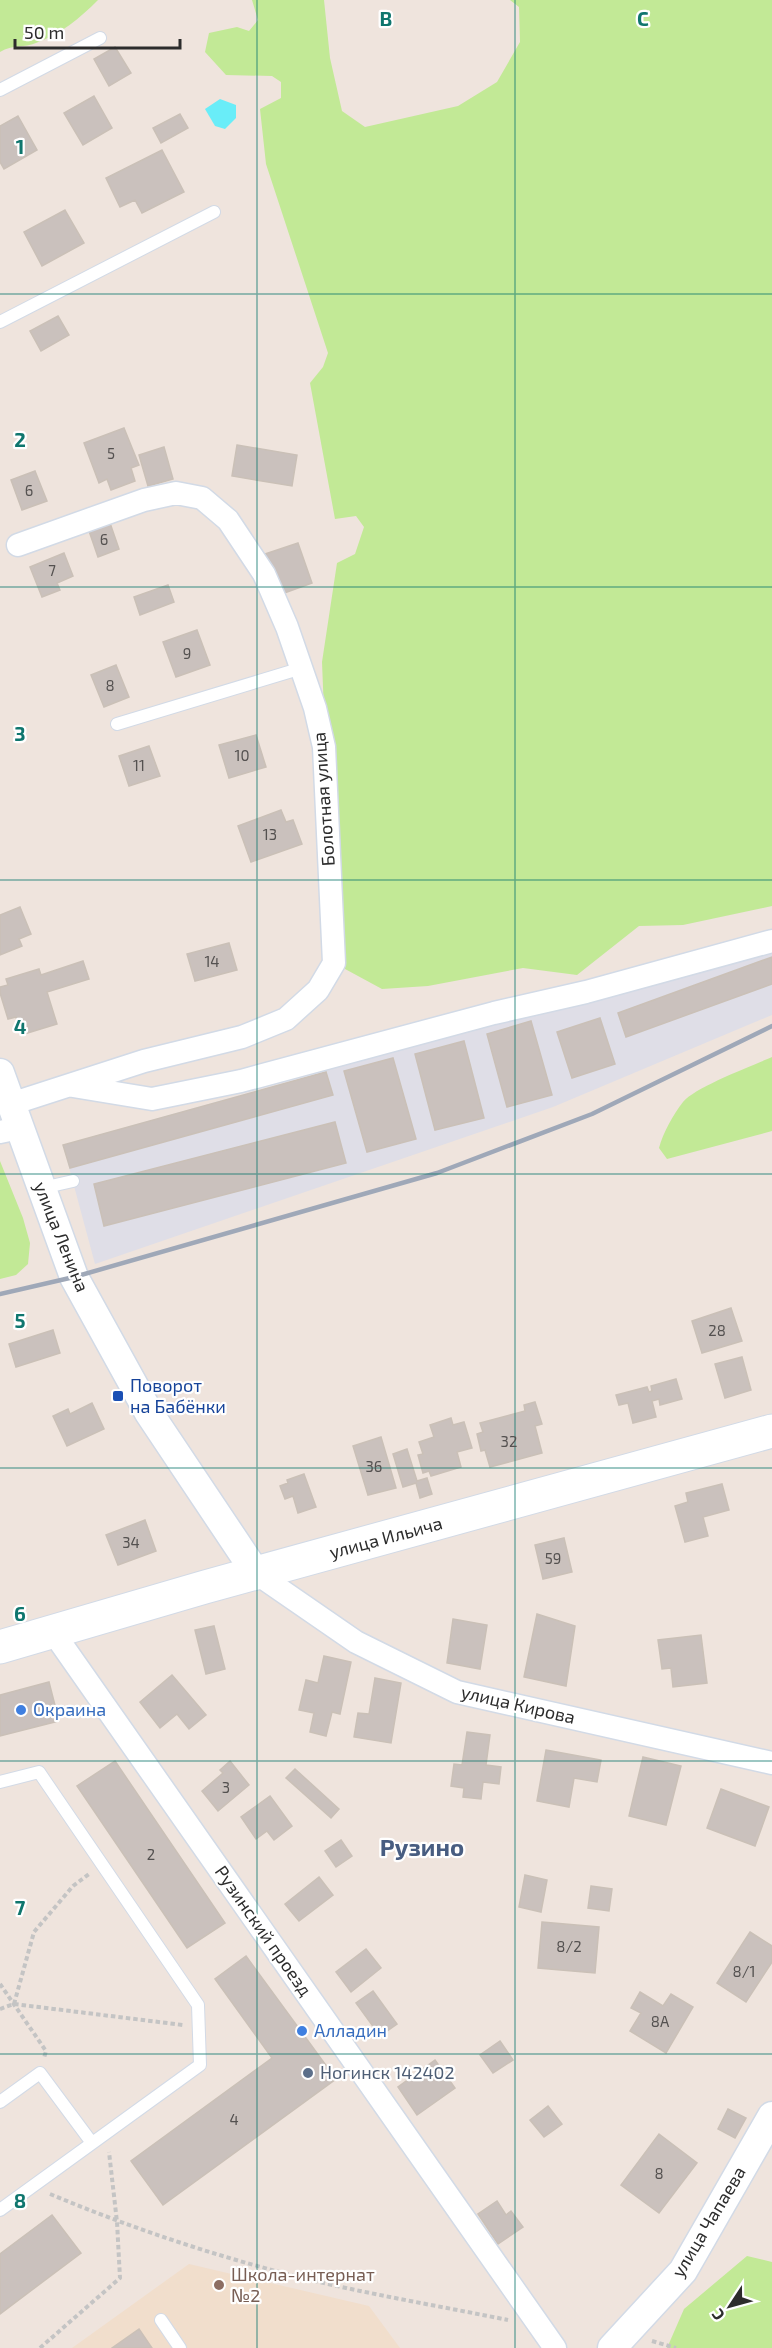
<svg xmlns="http://www.w3.org/2000/svg" width="772" height="2348" viewBox="0 0 772 2348" font-family="'Exo 2',sans-serif">
	<style>
		.industrial { fill: #dfdee7 }
		.education { fill: #f1decc }
		.green { fill: #c2e996 }
		.water { fill: #69edf8 }
		.building { fill: #cac1bd; stroke: #cac0b7; stroke-width: 1.5 }
		.lines { fill: none; stroke-linecap: round; stroke-linejoin: round }
		.service-casing { stroke: #d2dae6; stroke-width: 14 }
		.minor-casing { stroke: #d2dae6; stroke-width: 25 }
		.tertiary-casing { stroke: #d2dae6; stroke-width: 31 }
		.secondary-casing { stroke: #d2dae6; stroke-width: 35 }
		.path { stroke: #c4c4c4; stroke-width: 4; stroke-dasharray: 4.5 3; stroke-linecap: butt }
		.service { stroke: #fff; stroke-width: 12 }
		.minor { stroke: #fff; stroke-width: 22 }
		.tertiary { stroke: #fff; stroke-width: 28 }
		.secondary { stroke: #fff; stroke-width: 33 }
		.rail { stroke: #9fa8b8; stroke-width: 4.5 }
		.grid { fill: none; stroke: #0f766e; stroke-width: 1.5; stroke-opacity: 0.55 }
		.transit-dot { fill: #1a4fb4; stroke: #fff; stroke-width: 2 }
		.shop-dot { fill: #3f7fe0; stroke: #fff; stroke-width: 2 }
		.service-dot { fill: #5c6f8a; stroke: #fff; stroke-width: 2 }
		.education-dot { fill: #8d6e63; stroke: #fff; stroke-width: 2 }
		.labels { text-anchor: middle; stroke-width: 4.5; stroke-linejoin: round; paint-order: stroke }
		.number-label { font-size: 15px; fill: #545150 }
		.street-label { font-size: 18px; fill: #2c2c2c; stroke: #fff }
		.transit-label { font-size: 18px; fill: #164399; stroke: #fff; text-anchor: start }
		.shop-label { font-size: 18px; fill: #366cbe; stroke: #fff; text-anchor: start }
		.service-label { font-size: 18px; fill: #4e5e75; stroke: #fff; text-anchor: start }
		.education-label { font-size: 18px; fill: #785e54; stroke: #fff; text-anchor: start }
		.district-label { font-size: 24px; font-weight: bold; fill: #485d81; stroke: #fff }
		.grid-label { font-size: 20px; text-anchor: middle; font-weight: bold; fill: #0f766e; stroke: #fff; stroke-width: 4.5; stroke-linejoin: round; paint-order: stroke }
	</style>
	<rect width="100%" height="100%" fill="#efe4dd"/>
	<path class="industrial" d="M772 948V1015L553 1107 95 1264 63 1145 368 1059 532 1015 583 1004Z"/>
	<path class="education" d="M189 2264 369 2306 400 2348H72Z"/>
	<path class="green" d="M0 0H98C80 18 61 34 36 43 24 48 13 44 0 52Z
		M252 0H324L330 58 342 111 365 127 458 106 497 82 520 42 519 7 510 0H772V906L683 925 639 926 577 975 523 968 428 986 382 989 334 963 322 662 337 563 355 554 364 527 356 516 335 519 310 383 323 367 328 353 266 164 260 109 281 98V82L272 76 226 75 205 52 209 33 237 27 249 31 258 20Z
		M772 1057V1131L667 1159 659 1148C663 1133 673 1115 683 1102 695 1087 752 1066 772 1057Z
		M0 1161 23 1218 30 1243 28 1264 16 1275 0 1279Z
		M747 2256 772 2262V2348H667L684 2309Z"/>
	<path class="water" d="M220 99 236 105V118L225 129 215 126 205 109Z"/>
	<path class="building" d="M115 47 131 73 109 86 94 59Z
		M94 96 112 128 83 145 64 113Z
		M180 114 188 128 161 143 153 128Z
		M18 116 37 150 4 169 0 162V126Z
		M162 150 184 192 142 213 135 200 120 207 106 178Z
		M65 210 84 243 42 266 24 232Z
		M58 316 69 335 41 351 30 331Z
		M124 428 139 465 131 468 135 481 111 490 107 479 99 483 84 443Z
		M237 445 297 455 292 486 232 476Z
		M164 447 173 479 148 486 139 455Z
		M35 471 47 501 22 510 11 480Z
		M110 523 119 549 98 557 89 531Z
		M298 543 312 583 276 596 262 555Z
		M64 553 73 576 57 583 60 590 42 597 30 567Z
		M168 585 174 602 140 615 134 597Z
		M197 630 210 665 176 677 163 642Z
		M116 665 129 697 104 707 91 675Z
		M256 735 266 767 229 778 219 745Z
		M149 746 160 776 129 786 119 756Z
		M281 810 286 822 293 820 302 844 251 862 238 826Z
		M20 907 31 934 19 939 22 946 0 955V915Z
		M229 943 237 970 195 981 187 954Z
		M772 957V984L626 1037 618 1013Z
		M83 961 89 979 47 992 57 1024 21 1035 16 1017 8 1019 0 993V987L8 985 6 979 39 969 41 975Z
		M600 1018 615 1064 572 1078 557 1032Z
		M531 1021 552 1095 507 1107 487 1034Z
		M464 1041 484 1118 435 1130 415 1054Z
		M393 1058 416 1139 367 1152 344 1071Z
		M326 1072 333 1095 70 1168 63 1145Z
		M335 1122 346 1163 104 1226 94 1184Z
		M731 1308 742 1341 702 1353 692 1321Z
		M53 1330 60 1353 16 1367 9 1344Z
		M742 1357 751 1390 725 1398 715 1364Z
		M676 1379 682 1399 660 1405 659 1399 652 1401 656 1417 633 1423 628 1403 619 1405 616 1395 647 1387 649 1392 652 1391 651 1386Z
		M535 1402 542 1424 535 1426 542 1453 490 1467 485 1450 481 1451 477 1434 483 1432 480 1423 525 1411 524 1405Z
		M92 1403 104 1429 67 1446 53 1416 68 1409 70 1414Z
		M451 1418 453 1425 464 1422 472 1448 457 1452 461 1467 431 1476 429 1471 423 1473 418 1455 423 1454 419 1442 434 1437 430 1425Z
		M381 1437 396 1488 368 1495 353 1446Z
		M407 1449 417 1481 427 1478 432 1494 420 1498 416 1483 403 1487 393 1454Z
		M304 1474 316 1507 298 1513 293 1496 285 1499 280 1486 288 1483 287 1480Z
		M722 1484 729 1510 703 1517 708 1536 685 1542 675 1506 688 1502 686 1493Z
		M145 1520 156 1551 118 1565 106 1535Z
		M564 1538 572 1572 543 1579 535 1545Z
		M537 1614 575 1626 566 1686 524 1677Z
		M453 1619 487 1625 480 1669 447 1663Z
		M214 1626 225 1669 206 1674 195 1630Z
		M701 1635 707 1683 673 1687 671 1668 662 1669 658 1640Z
		M324 1656 351 1662 340 1714 332 1712 326 1736 310 1732 314 1713 299 1710 306 1680 318 1683Z
		M172 1675 206 1715 189 1729 177 1714 160 1728 140 1702Z
		M375 1678 401 1683 391 1743 354 1737 358 1713 369 1714Z
		M49 1682 59 1721 0 1736V1695Z
		M467 1732 490 1735 486 1765 501 1767 499 1784 483 1782 481 1799 463 1797 464 1788 451 1786 454 1764 462 1765Z
		M546 1750 601 1760 597 1782 574 1778 569 1807 537 1801Z
		M643 1757 681 1766 666 1825 629 1816Z
		M115 1761 225 1923 187 1948 77 1786Z
		M230 1761 249 1785 218 1811 202 1791 223 1773 220 1770Z
		M295 1769 339 1809 331 1818 286 1778Z
		M721 1789 769 1807 755 1846 707 1828Z
		M270 1796 292 1826 274 1840 267 1831 256 1839 241 1817Z
		M341 1840 352 1856 336 1867 325 1851Z
		M525 1875 547 1880 541 1912 519 1907Z
		M319 1877 333 1895 299 1921 285 1904Z
		M591 1886 612 1889 609 1911 588 1908Z
		M542 1922 599 1927 595 1973 538 1968Z
		M750 1932 772 1946V1962L746 2002 717 1983Z
		M366 1949 381 1968 351 1992 336 1972Z
		M246 1956 336 2079 163 2205 131 2161 272 2058 215 1979Z
		M373 1991 397 2024 380 2036 356 2003Z
		M640 1992 663 2006 671 1994 693 2007 666 2053 630 2031 641 2013 631 2008Z
		M500 2041 513 2060 493 2073 480 2055Z
		M435 2060 455 2088 417 2115 398 2087Z
		M548 2106 562 2124 544 2137 530 2120Z
		M728 2109 746 2118 735 2138 718 2129Z
		M659 2134 697 2163 659 2213 621 2185Z
		M497 2201 506 2215 511 2211 523 2227 498 2244 478 2214Z
		M52 2215 81 2253 0 2314V2254Z
		M139 2329 152 2348H112Z"/>
	<g class="lines">
		<defs>
			<path id="service" d="M0 90 100 38
				M0 322 214 212
				M117 724 302 668
				M42 1188 73 1181
				M0 1782 39 1772 198 2005 200 2065 0 2210
				M0 2102 40 2073 92 2143
				M161 2320 180 2348"/>
			<path id="minor" d="M73 1086 152 1099 241 1081 494 1013 586 992 772 941
				M11 1104 144 1061 242 1037 286 1019 318 990 334 963 324 747 315 708 287 627 264 574 228 520 202 498 176 493 144 500 18 545
				M0 1132 19 1128
				M256 1573 356 1642 457 1692 772 1763
				M53 1632 555 2348"/>
			<path id="tertiary" d="M0 1073 74 1277 149 1413 256 1573
				M612 2348 683 2271 772 2116"/>
			<path id="secondary" d="M0 1647 205 1587 772 1431"/>
		</defs>
		<use href="#service" class="service-casing"/>
		<use href="#minor" class="minor-casing"/>
		<use href="#tertiary" class="tertiary-casing"/>
		<use href="#secondary" class="secondary-casing"/>
		<path class="path" d="M0 1984 46 2051 44 2058
			M14 2004 34 1932 73 1886 89 1874
			M0 2009 14 2004 183 2025
			M50 2194C136 2230 224 2259 315 2281 379 2296 444 2307 508 2320
			M652 2341 676 2348
			M40 2348 120 2278 117 2222 109 2152"/>
		<use href="#service" class="service"/>
		<use href="#minor" class="minor"/>
		<use href="#tertiary" class="tertiary"/>
		<use href="#secondary" class="secondary"/>
		<path class="rail" d="M0 1294 74 1277 437 1173 592 1114 772 1026"/>
	</g>
	<path class="grid" d="M257 0V2348M515 0V2348M0 294H772M0 587H772M0 880H772M0 1174H772M0 1468H772M0 1761H772M0 2054H772"/>
	<rect class="transit-dot" x="112" y="1390" width="12" height="12" rx="3"/>
	<g class="shop-dot">
		<circle cx="21" cy="1710" r="6"/>
		<circle cx="302" cy="2031" r="6"/>
	</g>
	<circle class="service-dot" cx="308" cy="2073" r="6"/>
	<circle class="education-dot" cx="219" cy="2285" r="6"/>
	<g class="labels">
		<g class="number-label">
			<text x="111" y="459">5</text>
			<text x="29" y="496">6</text>
			<text x="104" y="545">6</text>
			<text x="52" y="576">7</text>
			<text x="187" y="659">9</text>
			<text x="110" y="691">8</text>
			<text x="242" y="761">10</text>
			<text x="139" y="771">11</text>
			<text x="270" y="840">13</text>
			<text x="212" y="967">14</text>
			<text x="717" y="1336">28</text>
			<text x="509" y="1447">32</text>
			<text x="374" y="1472">36</text>
			<text x="131" y="1548">34</text>
			<text x="553" y="1564">59</text>
			<text x="226" y="1793">3</text>
			<text x="151" y="1860">2</text>
			<text x="569" y="1952">8/2</text>
			<text x="744" y="1977">8/1</text>
			<text x="660" y="2027">8А</text>
			<text x="234" y="2125">4</text>
			<text x="659" y="2179">8</text>
		</g>
		<g class="street-label">
			<text transform="translate(324 799) rotate(-94)" y="6">Болотная улица</text>
			<text transform="translate(61 1237) rotate(68)" y="6">улица Ленина</text>
			<text transform="translate(386 1538) rotate(-15)" y="6">улица Ильича</text>
			<text transform="translate(518 1705) rotate(13)" y="6">улица Кирова</text>
			<text transform="translate(263 1931) rotate(55)" y="6">Рузинский проезд</text>
			<text transform="translate(709 2222) rotate(-59)" y="6">улица Чапаева</text>
		</g>
		<g class="transit-label">
			<text x="130" y="1392">Поворот<tspan x="130" dy="21">на Бабёнки</tspan></text>
		</g>
		<g class="shop-label">
			<text x="33" y="1716">Окраина</text>
			<text x="314" y="2037">Алладин</text>
		</g>
		<g class="service-label">
			<text x="320" y="2079">Ногинск 142402</text>
		</g>
		<g class="education-label">
			<text x="231" y="2281">Школа-интернат<tspan x="231" dy="21">№2</tspan></text>
		</g>
		<g class="district-label">
			<text x="422" y="1856">Рузино</text>
		</g>
	</g>
	<g class="grid-label">
		<text x="386" y="26">B</text>
		<text x="643" y="26">C</text>
		<text x="20" y="154">1</text>
		<text x="20" y="447">2</text>
		<text x="20" y="741">3</text>
		<text x="20" y="1034">4</text>
		<text x="20" y="1328">5</text>
		<text x="20" y="1621">6</text>
		<text x="20" y="1915">7</text>
		<text x="20" y="2208">8</text>
	</g>
	<g transform="translate(730 2306) rotate(234)" stroke="#ffffff" stroke-width="4.5" paint-order="stroke">
	<path d="M0-4.5L10 22L0 15L-10 22Z" fill="#2c2c2c"/>
	<text y="-9" font-size="16" font-weight="bold" text-anchor="middle" fill="#2c2c2c">С</text>
	</g>
	<path d="M15 39v9h165v-9" fill="none" stroke="#2c2c2c" stroke-width="3"/>
	<text x="24" y="39" font-size="18" fill="#2c2c2c" stroke="#ffffff" stroke-width="4.5" paint-order="stroke">50 m</text>
</svg>
